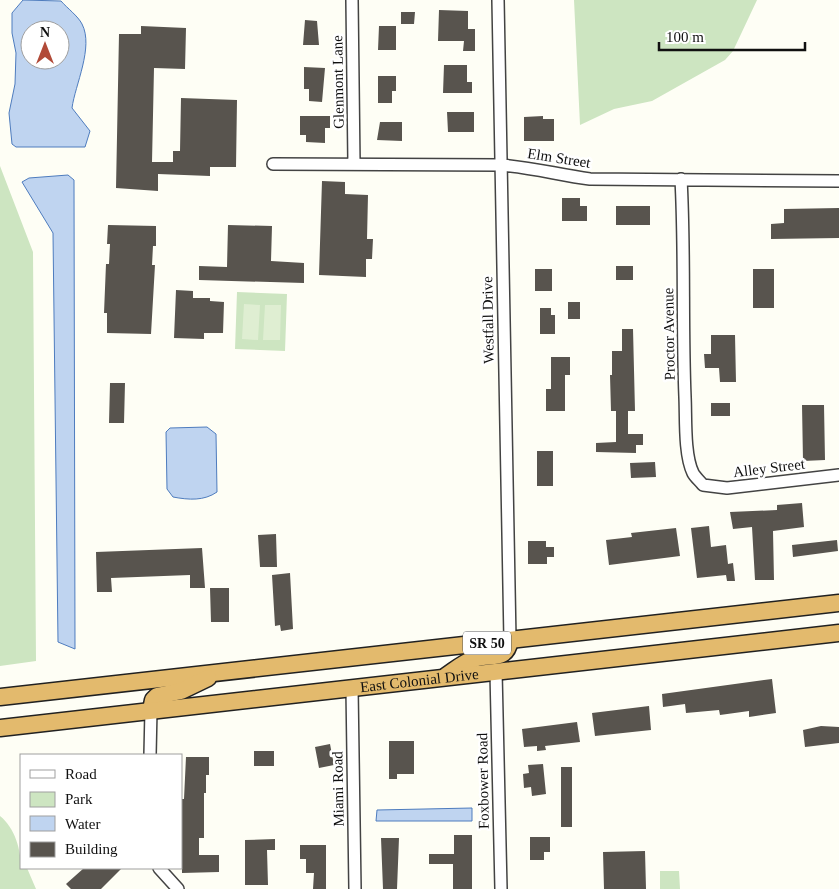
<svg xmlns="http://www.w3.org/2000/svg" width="839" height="889" viewBox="0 0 839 889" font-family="Georgia,serif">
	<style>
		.green { fill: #cde5c1 }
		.pitch { fill: #dfeed2 }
		.water { fill: #bfd4f0; stroke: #4e7cbe; fill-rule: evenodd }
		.building { fill: #58544e }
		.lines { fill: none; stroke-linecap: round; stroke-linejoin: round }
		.minor-casing { stroke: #434343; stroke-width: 14 }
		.highway-casing { stroke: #212121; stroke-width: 19 }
		.minor { stroke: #fff; stroke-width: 11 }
		.highway { stroke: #e3ba6d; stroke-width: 16 }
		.labels { text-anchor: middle; stroke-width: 5; stroke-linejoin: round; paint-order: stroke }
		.shield { fill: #fff; stroke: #585858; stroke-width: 1 }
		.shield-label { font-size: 14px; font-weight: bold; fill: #101010 }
		.street-label { font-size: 15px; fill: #101010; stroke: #fff }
	</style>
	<rect width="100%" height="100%" fill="#fefef5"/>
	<path class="green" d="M574 0H757L733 51 725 60 652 101 614 109 580 125Z
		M0 166 33 252 36 661 0 666Z
		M237 292 287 294 285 351 235 349Z
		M0 816C15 828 21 850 21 868H27L36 889H0Z
		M660 871H679L680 889H660Z"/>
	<path class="pitch" d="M244 304 260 305 258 340 242 339Z
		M265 305H281L280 340H263Z"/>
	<path class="water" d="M23 0 61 1C67 8 78 16 82 24 94 47 75 85 72 108L90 131 85 147H16L12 144 9 113 15 84 16 53 12 33V13ZM30 30H60V60H30Z
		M68 175 74 180 75 649 58 642 53 233 22 182 29 178Z
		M207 427 216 434 217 492C204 501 189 500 173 497L167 489 166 432 170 428Z
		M472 808V821H376L377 810Z"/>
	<path class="building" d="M439 10 468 11V29H475V51H463L464 41H438Z
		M401 12H415L414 24H401Z
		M305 20 317 21 319 45H303Z
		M141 26 186 28 185 69 154 68 152 162H173V151H180L181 98 237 100 236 167H210V176L158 174V191L116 188 119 34H141Z
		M379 26H396V50H378Z
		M444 65H467V82H472V93H443Z
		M304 67 325 68 322 102 309 101V89H304Z
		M378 76H396V91H392V103H378Z
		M447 112H474V132H448Z
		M300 116H330V128H325V143L306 142V135H300Z
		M543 116V119H554V141H524V117Z
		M380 122H402V141L377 140Z
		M322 181 345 182V194L368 195 367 239H373L372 259H366V277L319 275Z
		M562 198H580V206H587V221H562Z
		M616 206H650V225H616Z
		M839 208V238L771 239V224L784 223V209Z
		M108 225 156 226V246H153L152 265H155L151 334 107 333V313H104L106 264H109L110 244H107Z
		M228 225 272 226 271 261 304 263V283L199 280V266L227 267Z
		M616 266H633V280H616Z
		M535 269H552V291H535Z
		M753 269H774V308H753Z
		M176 290 193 291V298H210V301L224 302 223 333H204V339L174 338Z
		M568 302H580V319H568Z
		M540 308H551V315H555V334H540Z
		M622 329H633L635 411H628V434H643V445H636V453L596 452V443L616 442V411H611L610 375H612V351H622Z
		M711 335H735L736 382H720L719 368H705L704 354H711Z
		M551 357H570V375H565V411H546V389H551Z
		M110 383H125L124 423H109Z
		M711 403H730V416H711Z
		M802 405H824L825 460 803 461Z
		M537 451H553V486H537Z
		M655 462 656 477 631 478 630 463Z
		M802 503 804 527 773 531 774 580H755L752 527 733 529 730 512 777 510V505Z
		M709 526 711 547 726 545 728 564 733 563 735 581H727L726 575 697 578 691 528Z
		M676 528 680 556 609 565 606 540 632 537 631 533Z
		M276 534 277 567H260L258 535Z
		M837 540 838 551 793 557 792 545Z
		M528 541H546V547H554V557H547V564H528Z
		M202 548 205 588H190V575L111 578 112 592H97L96 552Z
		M290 573 293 629 281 631 280 625 275 626 272 575Z
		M210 588H229V622H211Z
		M772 679 776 713 749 717V711L720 715 719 710 686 713 685 704 663 707 662 694Z
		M649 706 651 730 595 736 592 713Z
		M577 722 580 742 545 746 546 750 537 751V746L524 747 522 729Z
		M821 726 839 727V743L805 747 803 730Z
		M389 741H414V774H397V779H389Z
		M330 744 334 765 319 768 315 747Z
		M254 751H274V766H254Z
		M186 757H209V775H206V793H204V838H199V855H219V872L182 873 181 799H184Z
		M543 764 546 794 532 796 531 787 524 788 523 774 529 773 528 765Z
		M561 767H572V827H561Z
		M454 835H472V889H453V864H429V854H454Z
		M530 837H550V852H544V860H530Z
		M381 838H399L397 889H383Z
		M275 839V850H267L268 885H245V840Z
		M300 845H326V889H313L314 873H306V859H300Z
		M645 851 646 889H604L603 852Z
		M84 868H122L101 889H71L66 884Z"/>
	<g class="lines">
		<defs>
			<path id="minor" d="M352 0 354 164
				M498 0 510 640
				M273 164 500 165C531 167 559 175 590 179L839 181
				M681 179C685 252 682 324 685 397 686 417 684 455 693 473 695 477 700 481 703 485L727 488 839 475
				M496 672 501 889
				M352 688 355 889
				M150 755 151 710
				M159 868 178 889"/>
			<g id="highway">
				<path d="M446 676C455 670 464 662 474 659 490 653 506 663 510 640"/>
				<path d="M0 697 839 603"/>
				<path d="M151 710 153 700 157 696 181 691 208 678"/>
				<path id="s1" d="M0 728 839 633"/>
			</g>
		</defs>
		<use href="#minor" class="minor-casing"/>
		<use href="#highway" class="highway-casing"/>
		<use href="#minor" class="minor"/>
		<use href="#highway" class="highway"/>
	</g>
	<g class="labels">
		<rect class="shield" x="463" y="631.5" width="48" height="23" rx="4"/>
		<g class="shield-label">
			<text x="487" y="648">SR 50</text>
		</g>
		<g class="street-label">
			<text transform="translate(338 82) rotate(-91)" y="5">Glenmont Lane</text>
			<text transform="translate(559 158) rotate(9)" y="5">Elm Street</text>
			<text transform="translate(488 320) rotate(-91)" y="5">Westfall Drive</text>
			<text transform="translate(669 334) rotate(-91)" y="5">Proctor Avenue</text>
			<text transform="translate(769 468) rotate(-7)" y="5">Alley Street</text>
			<text dy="5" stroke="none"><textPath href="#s1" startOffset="422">East Colonial Drive</textPath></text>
			<text transform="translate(483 781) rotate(-91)" y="5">Foxbower Road</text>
			<text transform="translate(338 789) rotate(-91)" y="5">Miami Road</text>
		</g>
	</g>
	<rect x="20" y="754" width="162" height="115" fill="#ffffff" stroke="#9f9f9f"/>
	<rect x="30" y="770" width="25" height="8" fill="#ffffff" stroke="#9f9f9f"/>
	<text x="65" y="779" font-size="15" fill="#101010">Road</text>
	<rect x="30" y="792" width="25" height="15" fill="#cde5c1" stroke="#9f9f9f"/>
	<text x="65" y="804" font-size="15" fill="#101010">Park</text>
	<rect x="30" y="816" width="25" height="15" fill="#bfd4f0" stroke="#9f9f9f"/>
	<text x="65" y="829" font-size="15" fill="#101010">Water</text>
	<rect x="30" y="842" width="25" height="15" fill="#58544e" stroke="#9f9f9f"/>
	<text x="65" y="854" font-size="15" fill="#101010">Building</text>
	<g transform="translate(45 45)"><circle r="24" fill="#ffffff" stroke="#9f9f9f"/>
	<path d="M0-4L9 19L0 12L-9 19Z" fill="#b14a38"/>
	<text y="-8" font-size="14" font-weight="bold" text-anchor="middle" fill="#101010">N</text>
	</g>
	<path d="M659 42v8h146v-8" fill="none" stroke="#101010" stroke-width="2.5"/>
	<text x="666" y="42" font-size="15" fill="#101010" stroke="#ffffff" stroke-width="4" paint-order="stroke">100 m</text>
</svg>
